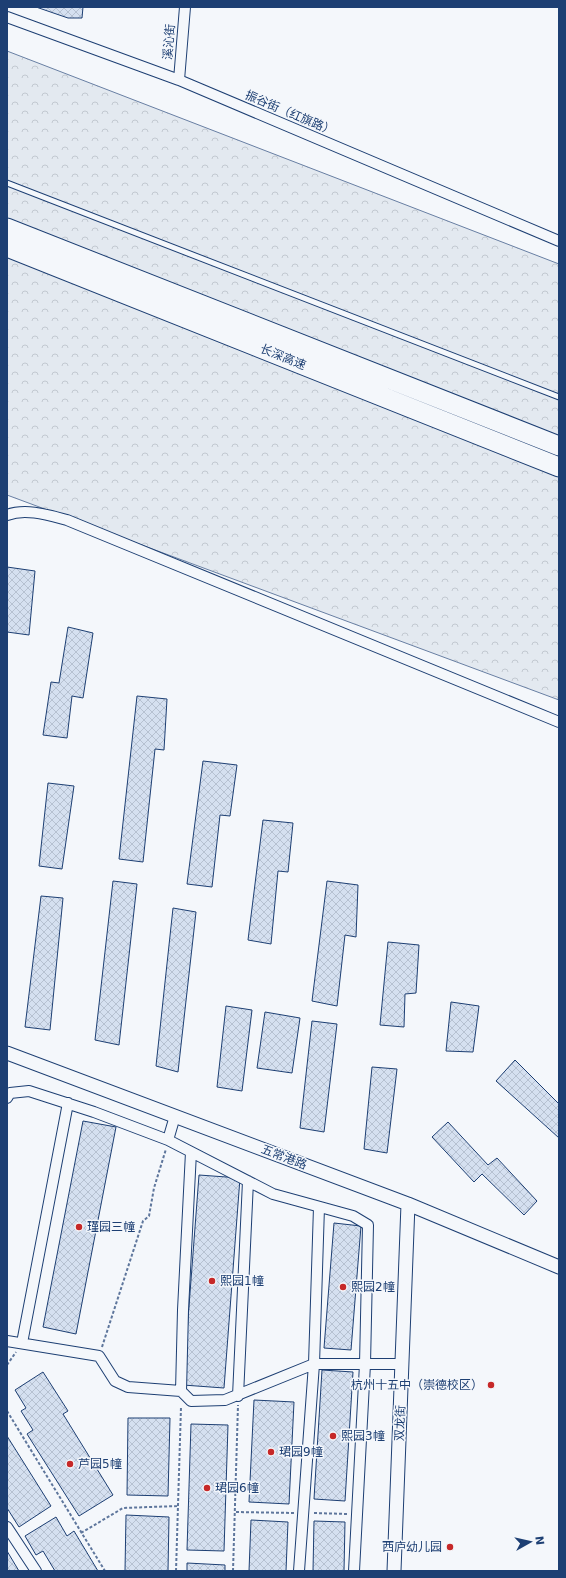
<svg xmlns="http://www.w3.org/2000/svg" width="566" height="1578" viewBox="0 0 566 1578" font-family="'DejaVu Sans','Noto Sans SC',sans-serif">
	<style>
		.forest { fill: url(#forest-crowns); stroke: #687fa3 }
		.building { fill: url(#building-cross-hatch); stroke: #1d3f73 }
		.lines { fill: none; stroke-linecap: round; stroke-linejoin: round }
		.service-casing { stroke: #1d3f73; stroke-width: 7 }
		.minor-casing { stroke: #1d3f73; stroke-width: 12 }
		.tertiary-casing { stroke: #1d3f73; stroke-width: 15 }
		.motorway-casing { stroke: #1d3f73; stroke-width: 21 }
		.path { stroke: #5e769c; stroke-width: 2; stroke-dasharray: 3 2; stroke-linecap: butt }
		.service { stroke: #f4f7fb; stroke-width: 5 }
		.minor { stroke: #f4f7fb; stroke-width: 10 }
		.tertiary { stroke: #f4f7fb; stroke-width: 13 }
		.motorway { stroke: #f4f7fb; stroke-width: 19 }
		.poi-dot { fill: #c62828; stroke: #f4f7fb; stroke-width: 1.5 }
		.labels { text-anchor: middle; stroke-width: 3; stroke-linejoin: round; paint-order: stroke }
		.street-label { font-size: 12px; fill: #1d3f73; stroke: #f4f7fb }
		.poi-label { font-size: 12px; fill: #1d3f73; stroke: #f4f7fb; text-anchor: start }
	</style>
	<defs>
		<pattern id="forest-crowns" width="20" height="18" patternUnits="userSpaceOnUse"><rect width="20" height="18" fill="#e3e9f0"/><path d="M2 6a3 3 0 1 1 6 0M12 15a3 3 0 1 1 6 0" fill="none" stroke="#c2c9d1"/></pattern>
		<pattern id="building-cross-hatch" width="8" height="8" patternUnits="userSpaceOnUse"><rect width="8" height="8" fill="#d5e0f0"/><path d="M0 0l8 8M0 8l8-8" fill="none" stroke="#b6c1d1"/></pattern>
	</defs>
	<rect width="100%" height="100%" fill="#f4f7fb"/>
	<path class="forest" d="M7 51 559 264V700L7 495Z"/>
	<path class="building" d="M36 7H83L82 18H68Z
		M7 567 35 571 29 635 7 632Z
		M68 627 93 633 83 698 72 696 67 738 43 735 51 682 59 683Z
		M137 696 167 699 164 750 155 749 143 862 119 859Z
		M203 761 237 765 230 816 220 815 212 887 187 884Z
		M48 783 74 786 62 869 39 866Z
		M263 820 293 823 288 872 278 871 271 944 248 940Z
		M113 881 137 884 119 1045 95 1040Z
		M327 881 358 885 356 937 345 935 337 1006 312 1001Z
		M41 896 63 898 50 1030 25 1027Z
		M173 908 196 912 178 1072 156 1066Z
		M388 942 419 945 416 993 405 994 404 1027 380 1025Z
		M451 1002 479 1006 473 1052 446 1051Z
		M226 1006 252 1010 242 1091 217 1087Z
		M265 1012 300 1018 292 1073 257 1068Z
		M312 1021 337 1024 324 1132 300 1128Z
		M515 1060 559 1104V1138L496 1081Z
		M372 1067 397 1069 387 1153 364 1149Z
		M83 1121 116 1127 76 1334 43 1327Z
		M448 1122 488 1165 497 1158 537 1201 524 1215 482 1174 474 1182 432 1137Z
		M199 1175 240 1178 224 1388 183 1385Z
		M334 1223 361 1226 351 1350 324 1348Z
		M322 1370 353 1372 345 1501 314 1499Z
		M43 1372 68 1411 63 1414 113 1495 79 1516 27 1434 33 1430 21 1411 26 1408 15 1390Z
		M254 1400 294 1402 289 1504 249 1502Z
		M128 1418H170L168 1496 127 1495Z
		M191 1424 228 1425 224 1551 187 1550Z
		M7 1436 51 1506 19 1527 7 1508Z
		M126 1515 169 1517 168 1571H125Z
		M56 1517 67 1536 74 1531 98 1571H55L43 1551 36 1555 25 1536Z
		M251 1520 288 1522 286 1571H249Z
		M314 1521 345 1522 344 1571H313Z
		M7 1551 19 1571H7Z
		M187 1563 225 1565V1571H187Z"/>
	<g class="lines">
		<defs>
			<path id="service" d="M7 183 559 397"/>
			<path id="minor" d="M7 17 179 80 559 241
				M179 80 185 7
				M7 515C26 508 48 515 67 520L559 722
				M7 1098 10 1093 29 1091 94 1112 168 1140 273 1194 353 1216 368 1225 365 1364 354 1571
				M168 1140 175 1116
				M7 1341 99 1356 115 1381 128 1387 181 1391 191 1401 225 1400 314 1364H402
				M22 1343 68 1103
				M181 1391 183 1310 191 1152
				M238 1396 248 1181
				M7 1527 36 1571
				M299 1571 314 1364 319 1207"/>
			<path id="tertiary" d="M7 1053 408 1204 559 1267
				M394 1571 408 1204"/>
			<path id="motorway" d="M7 228 559 446
				M7 247 559 467"/>
		</defs>
		<use href="#service" class="service-casing"/>
		<use href="#minor" class="minor-casing"/>
		<use href="#tertiary" class="tertiary-casing"/>
		<use href="#motorway" class="motorway-casing"/>
		<path class="path" d="M102 1347 143 1221 149 1216 154 1188 166 1149
			M7 1365 16 1352
			M7 1411 105 1571
			M236 1512 294 1513
			M314 1513 348 1514
			M81 1533 123 1508 178 1506
			M176 1571 181 1407
			M233 1571 238 1405"/>
		<use href="#service" class="service"/>
		<use href="#minor" class="minor"/>
		<use href="#tertiary" class="tertiary"/>
		<use href="#motorway" class="motorway"/>
	</g>
	<g class="poi-dot">
		<circle cx="79" cy="1227" r="4"/>
		<circle cx="212" cy="1281" r="4"/>
		<circle cx="343" cy="1287" r="4"/>
		<circle cx="491" cy="1385" r="4"/>
		<circle cx="333" cy="1436" r="4"/>
		<circle cx="271" cy="1452" r="4"/>
		<circle cx="70" cy="1464" r="4"/>
		<circle cx="207" cy="1488" r="4"/>
		<circle cx="450" cy="1547" r="4"/>
	</g>
	<g class="labels">
		<g class="street-label">
			<text transform="translate(169 42) rotate(-85)" y="4">溪沁街</text>
			<text transform="translate(290 113) rotate(23)" y="4">振谷街（红旗路）</text>
			<text transform="translate(283 357) rotate(22)" y="4">长深高速</text>
			<text transform="translate(284 1157) rotate(21)" y="4">五常港路</text>
			<text transform="translate(400 1423) rotate(-88)" y="4">双龙街</text>
		</g>
		<g class="poi-label">
			<text x="87" y="1231">瑾园三幢</text>
			<text x="220" y="1285">熙园1幢</text>
			<text x="351" y="1291">熙园2幢</text>
			<text x="483" y="1389" text-anchor="end">杭州十五中（崇德校区）</text>
			<text x="341" y="1440">熙园3幢</text>
			<text x="279" y="1456">珺园9幢</text>
			<text x="78" y="1468">芦园5幢</text>
			<text x="215" y="1492">珺园6幢</text>
			<text x="442" y="1551" text-anchor="end">西庐幼儿园</text>
		</g>
	</g>
	<rect width="566" height="1578" fill="none" stroke="#1d3f73" stroke-width="16"/>
	<g transform="translate(530 1542) rotate(82)" stroke="#f4f7fb" stroke-width="3" paint-order="stroke">
	<path d="M0-3L7 15L0 10L-7 15Z" fill="#1d3f73"/>
	<text y="-6" font-size="11" font-weight="bold" text-anchor="middle" fill="#1d3f73">N</text>
	</g>
</svg>
